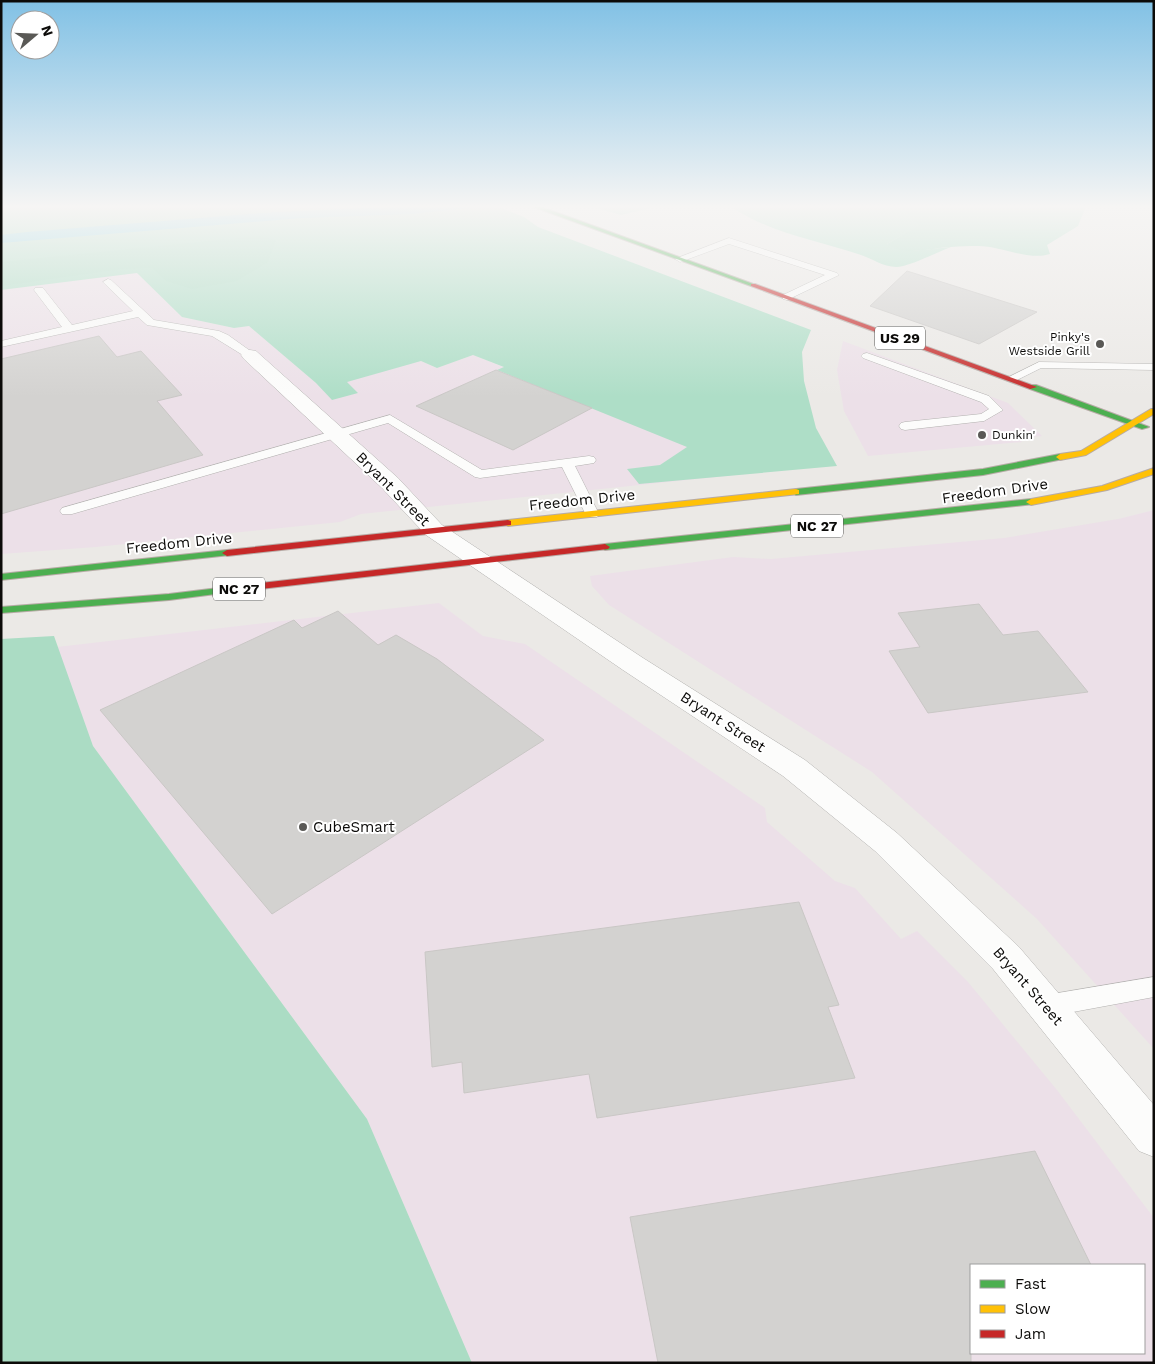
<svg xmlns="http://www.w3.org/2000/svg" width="1155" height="1364" viewBox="0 0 1155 1364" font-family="'Work Sans',sans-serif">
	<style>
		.commercial { fill: #ece0e8; fill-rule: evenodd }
		.green { fill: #aedec7 }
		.forest { fill: #abdcc4 }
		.water { fill: #86d4e1 }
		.building { fill: #d3d2d0; stroke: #c9c7c5 }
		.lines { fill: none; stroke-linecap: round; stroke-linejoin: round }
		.lane-casing { stroke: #b2b1af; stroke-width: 1 }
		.street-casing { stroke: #b2b1af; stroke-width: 1 }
		.fast-casing { stroke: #b7aba6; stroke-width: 2 }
		.slow-casing { stroke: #b7aba6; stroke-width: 2 }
		.jam-casing { stroke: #b7aba6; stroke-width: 2 }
		.lane { fill: #fcfcfb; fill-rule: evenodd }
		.street { fill: #fcfcfb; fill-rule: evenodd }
		.fast { fill: #4caf50; fill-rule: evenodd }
		.slow { fill: #ffc107; fill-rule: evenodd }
		.jam { fill: #c62828; fill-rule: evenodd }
		.poi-dot { fill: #5a5956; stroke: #fff; stroke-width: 2 }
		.labels { text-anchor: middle; stroke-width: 4; stroke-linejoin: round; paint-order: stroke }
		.far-poi-label { font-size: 12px; fill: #0c0b09; stroke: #fff; text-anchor: end }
		.shield { fill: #fff; stroke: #555453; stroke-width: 1 }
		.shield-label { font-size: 14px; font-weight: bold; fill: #0c0b09 }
		.street-label { font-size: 15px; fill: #0c0b09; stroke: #fff }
		.poi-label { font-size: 15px; fill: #0c0b09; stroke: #fff; text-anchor: start }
	</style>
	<rect width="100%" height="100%" fill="#ebe9e6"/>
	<path class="commercial" d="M137 272 182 317 234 328 249 326 321 387 421 361 437 368 473 355 699 444 745 474 361 514 340 522 96 547 1 554V290Z
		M843 341 1008 403 1042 436 1018 438 1022 442 868 456 844 411 837 370Z
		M1154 510V1049L1037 919 872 772 609 605 592 586 590 576 733 557 771 559 1004 538 1118 519Z
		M439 603 483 636 525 644 765 808 767 822 835 881 855 888 901 939 917 931 968 982 1057 1090 1154 1218V1363H472L367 1119 93 746 57 647ZM971 1265H1144V1353H971Z"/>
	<path class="green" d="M1 206H496L524 217 538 227 811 330 802 352 804 381 816 428 837 466 639 484 627 469 660 465 687 447 497 370 504 367 473 355 437 368 421 361 347 382 358 393 332 400 316 383 249 326 234 328 182 317 137 273 1 290Z
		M590 206H659L621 215Z
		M730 206H898L920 225 887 244 912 251 951 247C937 252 911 266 897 267 882 267 872 258 858 254 815 240 767 232 730 206Z"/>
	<path class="forest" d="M898 206H1086L1078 226 1047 245 1050 254C1027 261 1002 246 978 246 969 246 960 246 951 247 930 248 905 257 887 244L919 225Z
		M258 236 276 240 268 262 237 281 192 289 166 281 152 268 122 269 1 286V262Z
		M54 636 93 746 367 1119 472 1363H1V639Z"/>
	<path class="water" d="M412 206H491L411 214 302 218 1 243V235L27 232 276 212Z"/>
	<path class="building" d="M907 271 1037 312 979 344 870 306Z
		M99 336 117 357 141 351 182 395 157 401 203 455 1 514V359Z
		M496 370 592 408 513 450 416 406Z
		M979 604 1003 635 1038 631 1088 692 928 713 889 651 920 647 898 613Z
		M338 611 378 645 396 635 437 659 544 740 272 914 100 710 294 620 302 628Z
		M799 902 839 1005 828 1007 855 1078 597 1118 589 1074 464 1093 462 1062 432 1067 425 952Z
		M1035 1151 1091 1265H971V1363H658L630 1217Z"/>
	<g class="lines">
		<defs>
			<path id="lane" d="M729 238 837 273 839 275 787 300 783 299V295L825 275 729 244 683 261 680 262 675 259Z
				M108 279 111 280 154 320 219 331 228 335 256 355 254 357H246L212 336 147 325 138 317 1 347V341L62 327 34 290 35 288H43L72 325 133 311 105 284 103 282Z
				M867 353 989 396 1003 410 984 421 905 430 901 429 899 426 901 423 905 422 981 414 989 409 981 402 863 358 861 356 863 354Z
				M1039 362 1154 364V370L1041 368 1017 380H1009L1007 378Z
				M390 415 482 470 589 456 594 457 596 460 594 463 575 466 599 514 597 517H587L562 467 480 478 475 477 388 423 72 514H62L60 511 62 508Z
				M1154 977V997L1046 1017 1038 1013 1034 1006 1038 999 1046 995Z"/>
			<path id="street" d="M250 350 256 351 398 478 442 525 643 658 805 760 897 833 1019 947 1154 1105V1157L1139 1151 993 969 875 851 783 776 623 670 426 535 382 488 244 359 241 355 244 351Z"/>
			<path id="fast" d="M531 206H539L756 285 751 286Z
				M1030 385H1036L1149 427 1142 429 1030 389Z
				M1060 454 1063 455V459L983 475 796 495 792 492 796 489 983 469Z
				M1031 499 1036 502 1034 504 605 550 600 547 605 544Z
				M227 550 230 551 232 553 230 555 1 580V574Z
				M235 586 239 587 240 589 239 591 169 600 1 613V607L169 594Z"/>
			<path id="slow" d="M1151 409H1154V414L1086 455 1060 460 1056 457 1060 454 1081 451Z
				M1154 468V474L1107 490 1031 505 1026 502 1031 499 1102 486Z
				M796 489 799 490V494L508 526 503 523 508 520Z"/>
			<path id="jam" d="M751 284H755L1037 387 1030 389 751 286Z
				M508 520 511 521V525L227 556 222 553 227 550Z
				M605 544 610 547 608 549 235 592 230 589 235 586Z"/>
		</defs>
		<use href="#lane" class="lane-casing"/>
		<use href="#street" class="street-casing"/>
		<use href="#fast" class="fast-casing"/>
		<use href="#slow" class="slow-casing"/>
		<use href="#jam" class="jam-casing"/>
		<use href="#lane" class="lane"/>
		<use href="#street" class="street"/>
		<use href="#fast" class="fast"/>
		<use href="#slow" class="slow"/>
		<use href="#jam" class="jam"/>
	</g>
	<linearGradient id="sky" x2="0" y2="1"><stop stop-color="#81c1e5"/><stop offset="0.52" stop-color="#f6f5f4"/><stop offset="1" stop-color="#f6f5f4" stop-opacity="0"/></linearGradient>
	<rect width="1155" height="397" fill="url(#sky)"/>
	<g class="poi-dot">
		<circle cx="1100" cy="344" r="5"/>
		<circle cx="982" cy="435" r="5"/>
		<circle cx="303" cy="827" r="5"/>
	</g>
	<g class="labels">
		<g class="far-poi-label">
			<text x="1090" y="341">Pinky's<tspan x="1090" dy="14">Westside Grill</tspan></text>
			<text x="992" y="439" text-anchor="start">Dunkin'</text>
		</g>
		<g class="shield">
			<rect x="875" y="326.5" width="50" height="23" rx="4"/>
			<rect x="791" y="514.5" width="52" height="23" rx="4"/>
			<rect x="213" y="577.5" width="52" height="23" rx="4"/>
		</g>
		<g class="shield-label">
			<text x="900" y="343">US 29</text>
			<text x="817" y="531">NC 27</text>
			<text x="239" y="594">NC 27</text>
		</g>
		<g class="street-label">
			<text transform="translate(393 489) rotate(45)" y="5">Bryant Street</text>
			<text transform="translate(995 491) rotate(-8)" y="5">Freedom Drive</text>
			<text transform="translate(582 500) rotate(-6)" y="5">Freedom Drive</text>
			<text transform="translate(179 543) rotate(-6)" y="5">Freedom Drive</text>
			<text transform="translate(723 722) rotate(33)" y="5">Bryant Street</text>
			<text transform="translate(1028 986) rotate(49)" y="5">Bryant Street</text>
		</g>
		<g class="poi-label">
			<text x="313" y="832">CubeSmart</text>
		</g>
	</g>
	<rect width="1155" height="1364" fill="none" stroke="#0c0b09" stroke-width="5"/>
	<rect x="970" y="1264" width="175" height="90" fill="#ffffff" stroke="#9e9d9d"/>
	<rect x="980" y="1280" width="25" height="8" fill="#4caf50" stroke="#9e9d9d"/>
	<text x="1015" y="1289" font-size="15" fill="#0c0b09">Fast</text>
	<rect x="980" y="1305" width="25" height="8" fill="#ffc107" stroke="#9e9d9d"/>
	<text x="1015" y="1314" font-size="15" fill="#0c0b09">Slow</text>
	<rect x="980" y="1330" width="25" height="8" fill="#c62828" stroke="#9e9d9d"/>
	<text x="1015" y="1339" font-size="15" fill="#0c0b09">Jam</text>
	<g transform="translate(35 35) rotate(71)"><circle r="24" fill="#ffffff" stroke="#9e9d9d"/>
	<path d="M0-4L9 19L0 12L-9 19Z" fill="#5a5956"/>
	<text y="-8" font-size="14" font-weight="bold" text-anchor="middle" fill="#0c0b09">N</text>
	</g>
</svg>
